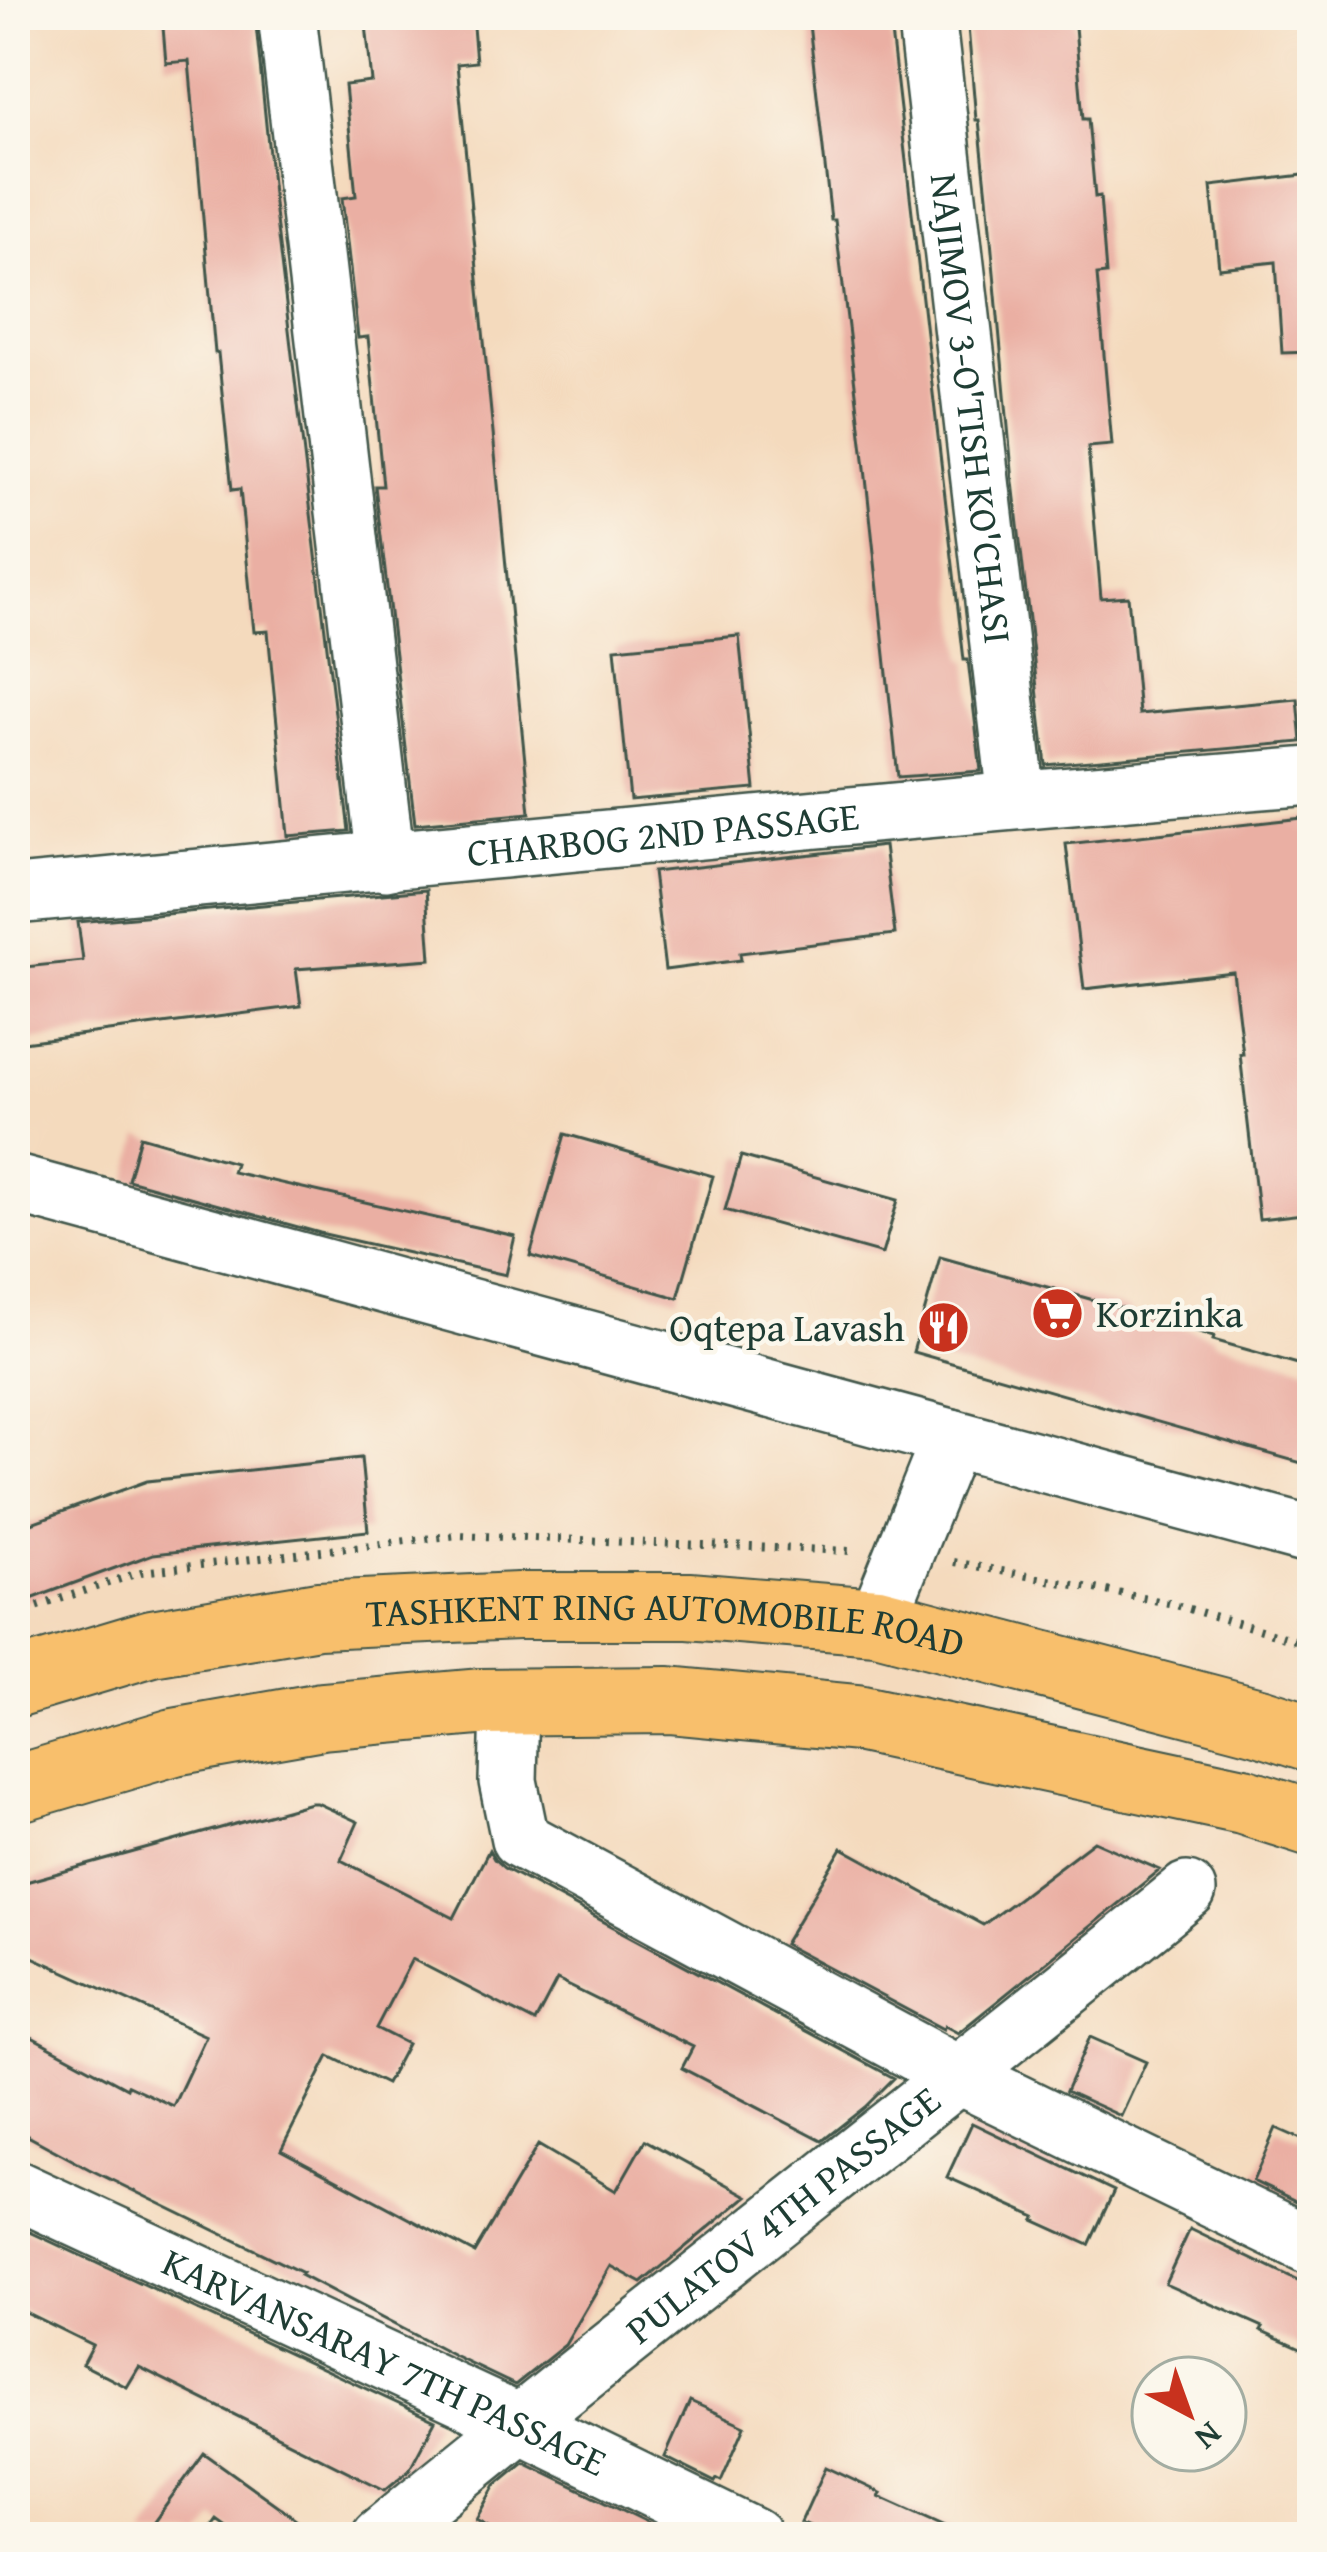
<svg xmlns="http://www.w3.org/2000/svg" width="1327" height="2552" viewBox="0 0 1327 2552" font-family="'Gentium Book Plus',serif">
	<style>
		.building { fill: #eaafa3 }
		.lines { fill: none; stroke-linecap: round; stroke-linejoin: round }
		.minor-casing { stroke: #3f5549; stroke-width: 62 }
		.highway-casing { stroke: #3f5549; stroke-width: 70 }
		.path { stroke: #3f5549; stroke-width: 8; stroke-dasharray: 3 9; stroke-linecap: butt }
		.minor { stroke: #fff; stroke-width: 57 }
		.highway { stroke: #f8bf6c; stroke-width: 66 }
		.labels { text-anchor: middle; stroke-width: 9; stroke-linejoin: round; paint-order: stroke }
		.street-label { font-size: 39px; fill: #1f3d34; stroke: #fbf7ec }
		.poi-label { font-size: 39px; fill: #1f3d34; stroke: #fbf7ec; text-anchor: start }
	</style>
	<rect width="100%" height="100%" fill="#fbf7ec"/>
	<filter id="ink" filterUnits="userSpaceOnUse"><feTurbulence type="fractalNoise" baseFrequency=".00833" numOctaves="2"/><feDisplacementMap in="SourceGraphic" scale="24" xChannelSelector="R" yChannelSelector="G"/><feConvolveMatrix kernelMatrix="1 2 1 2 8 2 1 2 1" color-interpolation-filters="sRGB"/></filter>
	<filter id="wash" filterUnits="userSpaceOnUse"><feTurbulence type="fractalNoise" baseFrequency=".004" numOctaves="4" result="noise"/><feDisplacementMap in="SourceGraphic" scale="48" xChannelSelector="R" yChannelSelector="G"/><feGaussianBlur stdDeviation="2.7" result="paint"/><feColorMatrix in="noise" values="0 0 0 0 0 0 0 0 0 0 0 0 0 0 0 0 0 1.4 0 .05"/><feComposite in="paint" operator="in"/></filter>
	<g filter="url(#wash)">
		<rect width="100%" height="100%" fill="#f4dabd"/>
		<g id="blocks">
			<path class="building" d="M162 15H255L274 204 349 831 288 836 268 631 254 632 240 489 232 490 218 353H215L189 61 166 63Z
				M365 15H472L476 62 457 64 530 813 415 824 375 486H383L368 337 358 338 342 198 356 196 345 85 372 82Z
				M808 15H889L964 660H968L981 771 898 777 864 459 835 220H831Z
				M967 15H1074L1083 119H1088L1095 197 1100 196 1106 274 1097 275 1112 445 1088 447 1101 598 1128 596 1139 714 1298 699 1302 742 1046 765 1013 482 987 196 979 120H976Z
				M1312 174V352L1282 353 1276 262 1219 268 1211 186Z
				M739 636 755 789 630 800 615 648Z
				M1312 817V1213L1259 1219 1240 1054H1243L1233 972 1084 989 1066 844Z
				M884 846 895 934 740 953 741 960 665 970 653 872Z
				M426 890 431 959 296 969 301 1006 15 1043V968L83 961 78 922Z
				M565 1134 713 1176 678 1298 530 1256Z
				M140 1136 235 1163 232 1172 515 1236 506 1275 320 1233 128 1180Z
				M741 1156 898 1200 882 1254 725 1210Z
				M940 1257 1129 1310V1313L1214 1336 1213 1340 1312 1368V1466L913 1352Z
				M361 1458 368 1531 153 1554 15 1605V1529L147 1481Z
				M311 1803H317L358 1822 341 1860 454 1918 489 1850 494 1859 504 1868 894 2078 865 2107 822 2141 682 2068 693 2047 557 1980 535 2022 412 1959 376 2028 407 2044 386 2084 329 2056 281 2150 474 2253 538 2145 616 2191 645 2140 747 2196 642 2283 611 2266 565 2345 515 2385 454 2356 300 2275 302 2273 89 2169 15 2129V2028L127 2088 128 2085 173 2106 206 2036 15 1949V1885Z
				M1094 1841 1160 1870 958 2033 945 2026 943 2029 784 1944 842 1848 983 1925Z
				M1090 2037 1146 2062 1121 2116 1066 2091Z
				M972 2123 1114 2191 1089 2245 1034 2220 1036 2217 947 2177Z
				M1276 2128 1312 2144V2210L1253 2181Z
				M15 2225 435 2421 409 2470 385 2490 139 2367 127 2387 82 2364 92 2345 15 2307Z
				M1190 2229 1312 2288V2353L1261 2330 1263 2327 1165 2283Z
				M690 2401 745 2426 721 2481 717 2479 715 2482 665 2457Z
				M204 2453 321 2537H241L216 2519 203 2537H143Z
				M524 2462 678 2537H509L477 2519 496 2485Z
				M826 2467 881 2493 879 2496 970 2537H835L801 2522Z"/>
		</g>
	</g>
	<g filter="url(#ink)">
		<use href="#blocks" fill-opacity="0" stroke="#3f5549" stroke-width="3"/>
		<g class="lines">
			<defs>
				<g id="minor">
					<path d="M287 15 386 862"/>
					<path id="s1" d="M926 15 1017 799"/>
					<path id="s2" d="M15 895C447 856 879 810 1312 776"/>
					<path d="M15 1184 1312 1536"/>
					<path d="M877 1621 951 1438"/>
					<path d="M510 1702 508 1781 520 1839 960 2076 1312 2247"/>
					<path id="s3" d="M15 2189 519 2423 753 2537"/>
					<path id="s4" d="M380 2537C646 2318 920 2109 1187 1891"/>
				</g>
				<g id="highway">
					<path id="s5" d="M15 1684 152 1643 318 1615 518 1606H689L877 1621 1259 1721 1312 1738"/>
					<path d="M15 1789 174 1742 322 1716 480 1702 669 1700 857 1718 1243 1801 1312 1823"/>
				</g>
			</defs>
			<use href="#minor" class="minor-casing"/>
			<use href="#highway" class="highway-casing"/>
			<path class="path" d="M954 1562 1169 1603 1312 1645
				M15 1614 141 1572 458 1535 850 1551"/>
			<use href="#minor" class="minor"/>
			<use href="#highway" class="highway"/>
		</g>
	</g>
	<defs>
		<symbol id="supermarket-disc" viewBox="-11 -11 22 22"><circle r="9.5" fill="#c8321e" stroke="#fbf7ec"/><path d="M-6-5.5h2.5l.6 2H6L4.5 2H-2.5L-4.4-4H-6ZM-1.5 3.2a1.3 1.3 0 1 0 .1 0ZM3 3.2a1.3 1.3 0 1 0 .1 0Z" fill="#fff"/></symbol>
		<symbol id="restaurant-disc" viewBox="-11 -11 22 22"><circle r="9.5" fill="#c8321e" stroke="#fbf7ec"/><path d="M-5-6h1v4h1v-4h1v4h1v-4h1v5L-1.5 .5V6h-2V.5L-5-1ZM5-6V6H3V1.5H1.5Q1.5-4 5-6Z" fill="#fff"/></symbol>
	</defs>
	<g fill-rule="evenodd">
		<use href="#supermarket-disc" x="1028" y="1284" width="59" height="59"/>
		<use href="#restaurant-disc" x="914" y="1298" width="59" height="59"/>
	</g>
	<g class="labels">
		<g class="street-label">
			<text dy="14" stroke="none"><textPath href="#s1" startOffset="396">NAJIMOV 3-O'TISH KO'CHASI</textPath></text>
			<text dy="14" stroke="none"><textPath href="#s2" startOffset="651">CHARBOG 2ND PASSAGE</textPath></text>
			<text dy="14" stroke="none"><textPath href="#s5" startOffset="660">TASHKENT RING AUTOMOBILE ROAD</textPath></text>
			<text dy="14" stroke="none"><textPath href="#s4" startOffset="516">PULATOV 4TH PASSAGE</textPath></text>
			<text dy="14" stroke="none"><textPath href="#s3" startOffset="408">KARVАNSARАY 7TH PASSAGE</textPath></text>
		</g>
		<g class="poi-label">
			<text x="1096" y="1327">Korzinka</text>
			<text x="905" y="1341" text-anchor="end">Oqtepa Lavash</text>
		</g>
	</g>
	<rect width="1327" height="2552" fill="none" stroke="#fbf7ec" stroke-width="60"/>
	<g transform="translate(1189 2414) rotate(139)"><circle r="57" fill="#fbf7ec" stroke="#a3ada2" stroke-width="3"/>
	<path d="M0-9L21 45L0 30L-21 45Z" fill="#c8321e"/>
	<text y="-18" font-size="33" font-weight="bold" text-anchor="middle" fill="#1f3d34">N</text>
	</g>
</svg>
